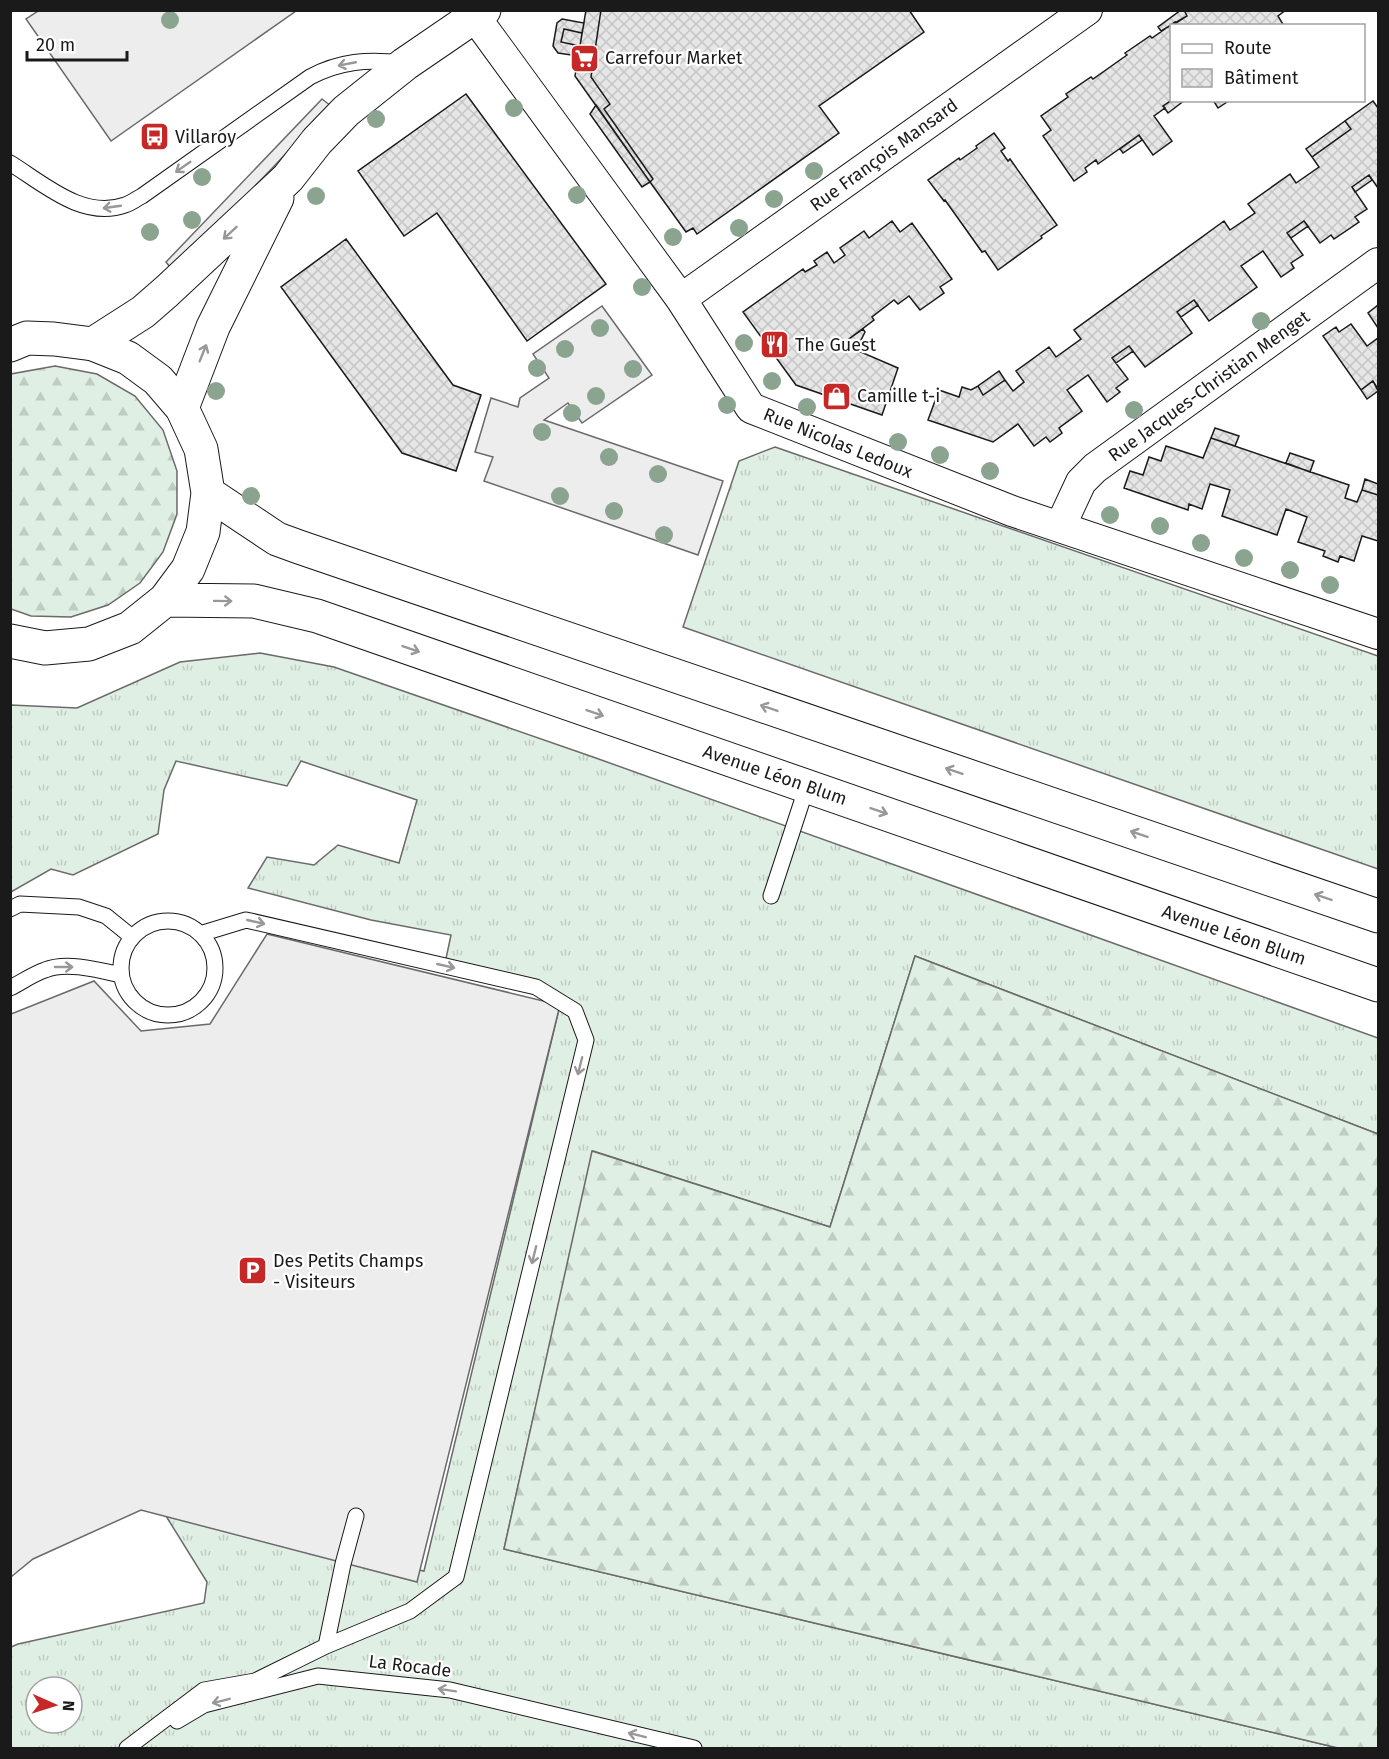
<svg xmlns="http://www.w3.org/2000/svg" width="1389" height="1759" viewBox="0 0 1389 1759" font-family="'Fira Sans',sans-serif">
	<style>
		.grass { fill: url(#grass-tufts); stroke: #6a6a6a; stroke-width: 1.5; fill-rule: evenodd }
		.forest { fill: url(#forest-firs); stroke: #6a6a6a; stroke-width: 1.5 }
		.parking { fill: #ededed; stroke: #6a6a6a; stroke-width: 1.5 }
		.building { fill: url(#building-cross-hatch); stroke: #1a1a1a; stroke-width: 1.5 }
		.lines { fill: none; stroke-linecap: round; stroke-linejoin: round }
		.service-casing { stroke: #1a1a1a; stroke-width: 17 }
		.minor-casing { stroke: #1a1a1a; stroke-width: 32 }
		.tertiary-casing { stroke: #1a1a1a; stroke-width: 35 }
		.secondary-casing { stroke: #1a1a1a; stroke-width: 35 }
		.service { stroke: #fff; stroke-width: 15 }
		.minor { stroke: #fff; stroke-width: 30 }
		.tertiary { stroke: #fff; stroke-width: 33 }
		.secondary { stroke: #fff; stroke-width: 33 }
		.tree { fill: #8aa48f }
		.oneway { stroke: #989898 }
		.labels { text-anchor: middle; stroke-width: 4.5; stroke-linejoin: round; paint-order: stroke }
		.poi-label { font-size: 18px; fill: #1a1a1a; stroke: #fff; text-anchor: start }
		.street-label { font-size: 18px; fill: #1a1a1a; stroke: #fff }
	</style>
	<defs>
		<pattern id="grass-tufts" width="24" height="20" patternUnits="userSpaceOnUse" patternTransform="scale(1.5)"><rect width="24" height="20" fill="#e0efe3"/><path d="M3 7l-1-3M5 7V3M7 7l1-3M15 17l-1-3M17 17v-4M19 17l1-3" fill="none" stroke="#c0ccc2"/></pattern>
		<pattern id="forest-firs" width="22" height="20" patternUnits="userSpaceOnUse" patternTransform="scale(1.5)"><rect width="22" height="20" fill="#e0efe3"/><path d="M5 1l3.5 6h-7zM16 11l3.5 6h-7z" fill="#c0ccc2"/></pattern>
		<pattern id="building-cross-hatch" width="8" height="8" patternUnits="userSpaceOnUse" patternTransform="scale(1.5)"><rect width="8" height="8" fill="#e6e6e6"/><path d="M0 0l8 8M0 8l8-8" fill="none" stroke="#c5c5c5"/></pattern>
	</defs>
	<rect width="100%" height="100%" fill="#fff"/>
	<path class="grass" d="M775 447 1378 656V869L683 627 739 461Z
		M260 653 334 667 593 757 1378 1038V1134L915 956 830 1227 593 1151 504 1549 1338 1748H11V1647L18 1644 204 1603 207 1582 166 1516 424 1571 561 1001 444 968 451 935 371 920 248 888 267 857 314 865 338 845 399 863 417 800 301 761 287 786 176 761 164 790 158 834 73 875 51 869 11 892V705L77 708 180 662ZM36 1687H72V1723H36Z"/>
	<path class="forest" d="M55 366 97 374 135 396 163 430 177 471V514L163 552 140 583 108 605 71 617 31 616 11 609V374Z
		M915 956 1378 1134V1748H1338L504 1549 592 1151 830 1227Z"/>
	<path class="parking" d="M38 11V10L296 11 111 141 26 19Z
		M322 99 331 106 174 272 166 262Z
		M602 306 652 375 582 423 568 403 544 420 723 481 698 555 484 481 493 457 475 452 491 398 518 407 520 398 549 378 533 354Z
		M267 934 560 1005 417 1582 141 1510 33 1559 11 1577V1014L94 981 141 1031 210 1024Z"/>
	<path class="building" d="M586 10H601L591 77 610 104 604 109 653 179 650 182 575 76Z
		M909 10 924 32 819 106 839 133 697 234 693 228 686 232 650 182 653 179 604 109 610 104 591 77 601 10Z
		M1181 10H1184L1187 16 1161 31 1158 27Z
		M1184 10H1286L1278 16 1284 26H1172V100L1163 106 1165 108 1154 116 1172 141 1153 155 1139 135 1098 164 1096 160 1085 168 1087 172 1074 181 1043 136 1051 130 1041 116 1068 97 1066 94 1091 77 1093 79 1127 55 1125 53 1150 36 1152 38 1175 22 1176 23 1187 16Z
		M562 19 584 23 582 33 564 29 561 42 580 46 578 56 558 53 553 46 557 23Z
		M564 29 582 33 580 46 561 42Z
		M466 94 606 284 527 341 437 213 404 236 358 171Z
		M1172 100H1185L1168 113 1163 106Z
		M1213 100H1230L1218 108Z
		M1373 101 1378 108V188L1369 175 1352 187 1367 209 1355 217 1359 222 1334 239 1331 235 1320 243 1304 221 1287 233 1303 255 1291 263 1294 268 1281 277 1263 251 1241 266 1257 287 1209 321 1194 300 1177 312 1192 333 1145 367 1129 346 1112 358 1128 379 1116 388 1120 392 1107 402 1088 375 1067 390 1082 411 1059 428 1062 433 1050 442 1046 437 1034 446 1018 424 993 442 928 420 939 390 959 397 962 387 971 390 978 386 983 395 1005 380 1013 391 1024 382 1016 371 1049 347 1056 357 1081 339 1074 330 1224 221 1230 230 1255 213 1248 204 1290 174 1296 183 1319 167 1312 157 1351 129 1345 121Z
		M596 105 650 182 642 187 590 114Z
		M1345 121 1351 129 1312 157 1306 149Z
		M994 133 1005 148 1001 151 1008 161 1010 159 1057 225 1041 236 1042 238 998 270 985 251 982 252 945 200 944 201 928 180 959 158 960 160 977 148 976 146Z
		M1139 135 1142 140 1123 153 1120 149Z
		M1369 175 1372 180 1355 192 1352 187Z
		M892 221 900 232 912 223 952 279 940 287 944 293 920 310 909 296 898 304 894 300 872 317 874 320 849 339 856 350 898 368 882 415 796 385 743 312 803 269 805 272 817 265 814 261 827 252 834 263 845 255 840 248 864 231 869 238Z
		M1304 221 1308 226 1291 238 1287 233Z
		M346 239 453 385 481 395 456 471 402 453 281 287Z
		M1194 300 1198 305 1181 317 1177 312Z
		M1378 305V328L1368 313Z
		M1351 324 1367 346 1378 338V389L1373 381 1361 390 1323 336 1336 327 1339 332Z
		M863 329 865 332 856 350 849 339Z
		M1129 346 1133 351 1116 363 1112 358Z
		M999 371 1005 380 983 395 978 386Z
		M1373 381 1378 391 1367 399 1361 390Z
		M1215 428 1239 436 1235 446 1211 438Z
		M1211 438 1349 485 1345 498 1357 502 1362 490 1378 495V541L1362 536 1354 561 1340 556 1338 562 1323 556 1325 551 1298 542 1307 517 1286 509 1277 535 1222 516 1230 490 1210 484 1202 509 1189 504 1188 510 1124 488 1130 471 1143 475 1149 457 1161 461 1166 446 1203 458Z
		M1290 453 1314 461 1310 472 1286 463Z
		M1365 479 1378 484V495L1362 490Z"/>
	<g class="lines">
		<defs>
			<path id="service" d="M10 163C44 184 83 220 125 205 131 203 136 199 142 196L310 77C340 61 368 59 401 63
				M771 896 807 786
				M10 909 20 904 79 907 106 916 132 937
				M121 968a47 47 0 1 1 94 0a47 47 0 1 1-94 0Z
				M10 988C22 982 33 974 45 970 66 961 99 970 121 975
				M326 1646 343 1564 356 1516
				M177 1721 204 1705 318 1676 450 1690 694 1748
				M127 1748 204 1690 255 1681 326 1646 410 1611 456 1577 586 1040 575 1011 536 987 246 920 200 934"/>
			<path id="minor" d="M470 10 681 299 751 408 1012 511 1378 634
				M681 299 1087 10
				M1060 527 1081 482 1095 468 1378 263"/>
			<path id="tertiary" d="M93 344 143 312 166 292 288 178 317 141 346 111 405 64 484 10
				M182 408 213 327 277 198"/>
			<path id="secondary" d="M10 345 27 338 54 339 93 344 128 358 158 380 182 408 201 449 208 493 203 532 188 569 165 600 130 628 89 644 45 648 10 641
				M208 493 277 539 299 547 1378 916
				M165 600 254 601 317 616 1378 985"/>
		</defs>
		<use href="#service" class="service-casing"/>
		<use href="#minor" class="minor-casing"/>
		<use href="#tertiary" class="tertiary-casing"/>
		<use href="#secondary" class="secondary-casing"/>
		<use href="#service" class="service"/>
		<use href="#minor" class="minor"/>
		<use href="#tertiary" class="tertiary"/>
		<use href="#secondary" class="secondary"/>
	</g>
	<g class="tree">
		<circle cx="170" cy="20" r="9"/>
		<circle cx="514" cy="108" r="9"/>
		<circle cx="376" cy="119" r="9"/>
		<circle cx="814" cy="171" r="9"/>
		<circle cx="202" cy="177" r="9"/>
		<circle cx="577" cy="195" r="9"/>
		<circle cx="316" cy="196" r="9"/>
		<circle cx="774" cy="199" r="9"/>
		<circle cx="192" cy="220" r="9"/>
		<circle cx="739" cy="228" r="9"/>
		<circle cx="150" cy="232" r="9"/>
		<circle cx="673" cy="237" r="9"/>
		<circle cx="642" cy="287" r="9"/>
		<circle cx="1261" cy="321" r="9"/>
		<circle cx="600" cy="328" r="9"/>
		<circle cx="744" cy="343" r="9"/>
		<circle cx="565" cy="349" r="9"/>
		<circle cx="537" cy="368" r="9"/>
		<circle cx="633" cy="369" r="9"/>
		<circle cx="772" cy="381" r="9"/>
		<circle cx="216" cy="391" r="9"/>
		<circle cx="596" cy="396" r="9"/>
		<circle cx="727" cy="405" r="9"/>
		<circle cx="807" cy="407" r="9"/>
		<circle cx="1134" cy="410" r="9"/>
		<circle cx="572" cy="413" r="9"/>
		<circle cx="542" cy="432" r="9"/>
		<circle cx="898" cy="442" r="9"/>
		<circle cx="940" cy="455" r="9"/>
		<circle cx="609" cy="457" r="9"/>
		<circle cx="990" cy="471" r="9"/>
		<circle cx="658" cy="474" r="9"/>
		<circle cx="251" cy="496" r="9"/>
		<circle cx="560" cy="496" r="9"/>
		<circle cx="614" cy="511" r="9"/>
		<circle cx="1110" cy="515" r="9"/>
		<circle cx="1160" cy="526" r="9"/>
		<circle cx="664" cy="535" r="9"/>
		<circle cx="1201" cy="543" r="9"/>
		<circle cx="1244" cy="558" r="9"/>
		<circle cx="1290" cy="570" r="9"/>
		<circle cx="1330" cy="585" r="9"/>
	</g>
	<defs><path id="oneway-shaft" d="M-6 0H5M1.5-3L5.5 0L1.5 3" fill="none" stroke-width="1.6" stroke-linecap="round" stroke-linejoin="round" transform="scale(1.5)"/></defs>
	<g class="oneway">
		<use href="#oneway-shaft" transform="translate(347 64) rotate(169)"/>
		<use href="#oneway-shaft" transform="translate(183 167) rotate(145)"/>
		<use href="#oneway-shaft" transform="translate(112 207) rotate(172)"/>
		<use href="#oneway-shaft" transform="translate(230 233) rotate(137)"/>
		<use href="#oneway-shaft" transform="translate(203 353) rotate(-68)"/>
		<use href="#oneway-shaft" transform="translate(223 601) rotate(1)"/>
		<use href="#oneway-shaft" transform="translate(411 649) rotate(19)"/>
		<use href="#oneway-shaft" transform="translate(769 708) rotate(-161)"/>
		<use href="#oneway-shaft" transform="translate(595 713) rotate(19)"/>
		<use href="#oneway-shaft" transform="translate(954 771) rotate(-161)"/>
		<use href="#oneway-shaft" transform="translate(879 811) rotate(19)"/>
		<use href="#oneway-shaft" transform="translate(1139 834) rotate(-161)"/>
		<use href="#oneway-shaft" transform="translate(1323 897) rotate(-161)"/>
		<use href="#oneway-shaft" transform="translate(256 922) rotate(13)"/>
		<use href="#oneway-shaft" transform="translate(446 966) rotate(13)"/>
		<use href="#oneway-shaft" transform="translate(64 967)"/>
		<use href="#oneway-shaft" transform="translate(580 1066) rotate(104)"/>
		<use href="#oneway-shaft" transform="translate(534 1255) rotate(104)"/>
		<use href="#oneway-shaft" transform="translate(447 1690) rotate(-171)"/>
		<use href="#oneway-shaft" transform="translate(221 1701) rotate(166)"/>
		<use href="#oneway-shaft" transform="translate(637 1735) rotate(-166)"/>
	</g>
	<defs>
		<symbol id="supermarket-square" viewBox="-11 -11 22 22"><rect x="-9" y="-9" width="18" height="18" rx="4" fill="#c62828" stroke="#fff"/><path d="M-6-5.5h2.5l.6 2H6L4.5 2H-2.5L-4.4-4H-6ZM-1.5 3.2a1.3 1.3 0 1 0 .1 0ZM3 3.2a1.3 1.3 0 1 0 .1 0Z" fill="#fff"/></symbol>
		<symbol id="bus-square" viewBox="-11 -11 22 22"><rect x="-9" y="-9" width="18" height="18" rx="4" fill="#c62828" stroke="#fff"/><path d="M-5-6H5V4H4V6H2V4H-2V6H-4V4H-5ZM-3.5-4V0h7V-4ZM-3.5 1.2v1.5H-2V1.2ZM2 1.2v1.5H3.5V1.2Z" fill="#fff"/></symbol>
		<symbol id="restaurant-square" viewBox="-11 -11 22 22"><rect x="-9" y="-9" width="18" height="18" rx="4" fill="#c62828" stroke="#fff"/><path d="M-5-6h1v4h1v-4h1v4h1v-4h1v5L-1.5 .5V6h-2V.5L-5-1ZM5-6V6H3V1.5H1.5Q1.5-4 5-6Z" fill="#fff"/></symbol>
		<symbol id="shop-square" viewBox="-11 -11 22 22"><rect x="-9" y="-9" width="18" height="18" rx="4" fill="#c62828" stroke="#fff"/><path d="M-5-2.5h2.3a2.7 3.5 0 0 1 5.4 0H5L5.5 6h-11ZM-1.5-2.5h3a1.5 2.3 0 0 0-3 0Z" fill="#fff"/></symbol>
		<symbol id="parking-square" viewBox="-11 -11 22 22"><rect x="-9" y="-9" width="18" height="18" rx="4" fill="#c62828" stroke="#fff"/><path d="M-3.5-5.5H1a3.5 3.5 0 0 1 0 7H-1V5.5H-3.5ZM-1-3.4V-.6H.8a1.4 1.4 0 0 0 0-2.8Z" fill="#fff"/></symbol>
	</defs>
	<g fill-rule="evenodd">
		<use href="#supermarket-square" x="568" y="42" width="33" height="33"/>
		<use href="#bus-square" x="138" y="120" width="33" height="33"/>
		<use href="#restaurant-square" x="758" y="328" width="33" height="33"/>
		<use href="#shop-square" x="820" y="380" width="33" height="33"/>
		<use href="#parking-square" x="236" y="1254" width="33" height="33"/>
	</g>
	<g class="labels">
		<g class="poi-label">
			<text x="605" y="64">Carrefour Market</text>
			<text x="175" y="143">Villaroy</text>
			<text x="795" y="351">The Guest</text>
			<text x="857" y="402">Camille t-i</text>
			<text x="273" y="1267">Des Petits Champs<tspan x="273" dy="21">- Visiteurs</tspan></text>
		</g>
		<g class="street-label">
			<text transform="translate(884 155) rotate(-36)" y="6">Rue François Mansard</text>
			<text transform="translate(1209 386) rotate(-36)" y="6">Rue Jacques-Christian Menget</text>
			<text transform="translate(838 443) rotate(22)" y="6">Rue Nicolas Ledoux</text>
			<text transform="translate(775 775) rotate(19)" y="6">Avenue Léon Blum</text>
			<text transform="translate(1234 935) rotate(19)" y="6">Avenue Léon Blum</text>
			<text transform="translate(410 1666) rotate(7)" y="6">La Rocade</text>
		</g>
	</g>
	<rect width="1389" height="1759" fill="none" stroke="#1a1a1a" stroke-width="24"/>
	<rect x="1170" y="24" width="195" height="78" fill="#ffffff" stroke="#a3a3a3" stroke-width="1.5"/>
	<rect x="1182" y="44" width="30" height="9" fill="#ffffff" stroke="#a3a3a3" stroke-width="1.5"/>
	<text x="1224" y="54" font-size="18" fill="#1a1a1a">Route</text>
	<rect x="1182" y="69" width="30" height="18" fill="url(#building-cross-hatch)" stroke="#a3a3a3" stroke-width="1.5"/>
	<text x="1224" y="84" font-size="18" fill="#1a1a1a">Bâtiment</text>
	<g transform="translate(54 1705) rotate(93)"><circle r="28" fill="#ffffff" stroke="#a3a3a3" stroke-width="1.5"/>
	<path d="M0-4.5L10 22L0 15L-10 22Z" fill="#c62828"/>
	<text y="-9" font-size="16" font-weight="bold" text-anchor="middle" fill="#1a1a1a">N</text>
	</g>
	<path d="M27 51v9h100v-9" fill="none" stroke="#1a1a1a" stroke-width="3"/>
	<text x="36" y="51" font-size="18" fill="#1a1a1a" stroke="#ffffff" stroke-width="4.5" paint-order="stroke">20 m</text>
</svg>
